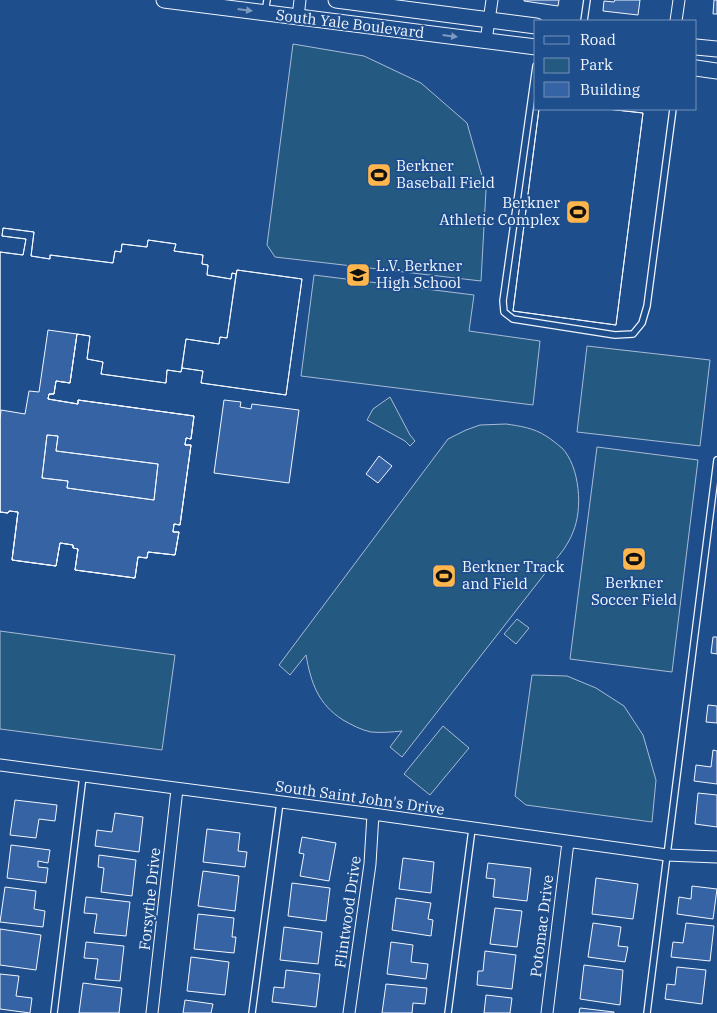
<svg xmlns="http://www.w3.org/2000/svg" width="717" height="1013" viewBox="0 0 717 1013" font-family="'IBM Plex Serif',serif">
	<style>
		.green { fill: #245a82; stroke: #a8bbd7 }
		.building { fill: #3563a3; stroke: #f2f6ff; fill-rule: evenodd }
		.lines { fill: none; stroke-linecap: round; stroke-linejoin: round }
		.service-casing { stroke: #f2f6ff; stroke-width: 8 }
		.minor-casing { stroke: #f2f6ff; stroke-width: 13 }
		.tertiary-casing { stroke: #f2f6ff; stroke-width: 17 }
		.service { stroke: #1f4e8c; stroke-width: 5.5 }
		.minor { stroke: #1f4e8c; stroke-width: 11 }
		.tertiary { stroke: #1f4e8c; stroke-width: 15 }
		.oneway { fill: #7e9ac0 }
		.labels { text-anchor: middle; stroke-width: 4; stroke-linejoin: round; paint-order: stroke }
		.street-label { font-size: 15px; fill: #f2f6ff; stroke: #1f4e8c }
		.poi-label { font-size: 15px; fill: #f2f6ff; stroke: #1f4e8c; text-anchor: start }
	</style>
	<rect width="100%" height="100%" fill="#1f4e8c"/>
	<path class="green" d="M293 44 364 56 421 83 467 123 486 190 481 281 275 257 267 245Z
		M314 275 474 295 469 331 540 341 533 405 301 376Z
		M587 346 710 360 700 446 577 432Z
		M390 397 410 435 415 441 410 446 405 441 367 420 373 409Z
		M506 424C520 426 534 428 546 436 551 439 557 444 562 448 580 467 583 509 573 532 571 538 567 544 564 549L402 757 390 747 402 731C392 732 382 733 371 732 361 730 352 725 343 720 318 704 311 683 306 655L290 675 279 665 448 439 466 430 480 425Z
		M597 447 698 460 672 672 570 659Z
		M517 619 529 628 516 644 504 634Z
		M0 631 175 655 162 750 0 729Z
		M532 675 567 676 596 688 624 706 643 735 656 780 652 822 526 805 515 796Z
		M443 726 469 748 430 795 404 774Z"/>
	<path class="building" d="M524 0H559L558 6 524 1Z
		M615 0H640L638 15 603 11 604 1 614 2Z
		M714 0H717V14H713Z
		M539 109H607L643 113 616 325 513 311Z
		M539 109H607L643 113 616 325 513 311Z
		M3 228 34 232 31 256 50 259V255L113 263 115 251 121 252 122 244 147 247 148 240 176 244 174 251 203 255 202 264 208 265 207 275 231 279 232 273 236 274 237 270 302 279 286 395 201 383 203 371 182 368 181 372 167 370 166 383 101 374 103 362 87 359 90 336 77 334 70 383 56 381 54 394H49L48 399 78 404V400L194 416 191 439 186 438 185 445H191L180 525 174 524 173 532H179L175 555 148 552 147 558 138 557 135 578 75 570 78 549 73 548V545L60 543 56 566 12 560 18 512 9 511 8 513 0 512V252L23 255 26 239 2 236ZM47 435 58 436 56 451 158 464 154 500 67 488 68 481 42 478Z
		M3 228 34 232 31 256 50 259V255L113 263 115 251 121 252 122 244 147 247 148 240 176 244 174 251 203 255 202 264 208 265 207 275 231 279 232 273 236 274 227 338 220 337 219 344 186 339 181 372 167 370 166 383 101 374 103 362 87 359 90 336 77 334 70 383 56 381 54 394H49L48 399 78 404V400L194 416 191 439 186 438 185 445H191L180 525 174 524 173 532H179L175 555 148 552 147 558 138 557 135 578 75 570 78 549 73 548V545L60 543 56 566 12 560 18 512 9 511 8 513 0 512V252L23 255 26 239 2 236Z
		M237 270 302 279 286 395 201 383 203 371 182 368 186 339 219 344 220 337 227 338Z
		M48 330 77 334 70 383 56 381 54 394H49L48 399 78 404V400L194 416 191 439 186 438 185 445H191L180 525 174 524 173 532H179L175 555 148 552 147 558 138 557 135 578 75 570 78 549 73 548V545L60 543 56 566 12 560 18 512 9 511 8 513 0 512V420L1 410 25 414 29 391 39 392ZM47 435 58 436 56 451 158 464 154 500 67 488 68 481 42 478Z
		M224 400 241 402 240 407 251 409 252 404 299 410 289 483 214 473Z
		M379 456 392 466 378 483 366 474Z
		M713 637H717V654L711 653Z
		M708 705 717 706V723L706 722Z
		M713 750 717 751V784L694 781 696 765 711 767Z
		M698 793 717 795V827L695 824Z
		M15 800 57 805 55 821 39 819 36 838 10 835Z
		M115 813 143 817 139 852 95 846 97 830 112 832Z
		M207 829 240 833 238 851 247 852 245 867 203 862Z
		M302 837 336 843 329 881 300 876 304 854 299 853Z
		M11 845 50 850 48 863 38 861V867L48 868 46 883 7 878Z
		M99 855 136 860 132 896 101 892 104 868 98 867Z
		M403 858 434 862 431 893 399 889Z
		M488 863 531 868 527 901 493 897 495 879 486 878Z
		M203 871 239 876 235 911 198 906Z
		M596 878 638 884 633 919 592 914Z
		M292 883 330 888 326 921 288 916Z
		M692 886 717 889 713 919 677 914 679 897 691 899Z
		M5 887 36 891 34 909 45 911 43 927 0 922Z
		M86 897 130 902 126 936 94 933 97 914 84 913Z
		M396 898 431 903 428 919 433 920 431 936 392 930Z
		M495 908 522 911 517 947 490 944Z
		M198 914 234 918 232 937H236L234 953 194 949Z
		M593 923 621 927 618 946 628 947 625 962 588 957Z
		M686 923 714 926 710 961 671 957 673 942 683 943Z
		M284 927 322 932 318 964 280 960Z
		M0 929 41 935 36 970 0 965Z
		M86 942 124 946 120 981 95 979 98 959 84 958Z
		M391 942 413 945 411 962 428 964 426 979 387 974Z
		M485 951 516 955 512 989 477 985 478 971H483Z
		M191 957 229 962 225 995 187 991Z
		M584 965 623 970 620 1005 580 999Z
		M677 967 706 970 702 1004 665 999 667 984 675 985Z
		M286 970 320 974 316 1007 272 1002 274 987 284 988Z
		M0 974 19 976 16 996 32 998 30 1013 0 1009Z
		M83 983 122 988 119 1013H79Z
		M386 984 427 988 425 1004 413 1003 412 1013H382Z
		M486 995 512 998 510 1013H484Z
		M185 1000 213 1004 211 1013H183Z
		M580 1008 614 1012V1013H579Z"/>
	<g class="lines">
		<defs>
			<path id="service" d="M265 13 267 0
				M584 21 587 0
				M536 66 503 301 504 312 513 319 615 335 633 334 642 323 647 306 673 109
				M54 1013 83 776
				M252 1013 280 802
				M448 1013 472 829
				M647 1013 717 460"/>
			<path id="minor" d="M298 17 300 0
				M676 21 679 0
				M486 41 492 0
				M0 765 373 814 667 855 717 857
				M152 1013 177 789
				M349 1013 370 864 373 814
				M547 1013 568 842"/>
			<path id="tertiary" d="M164 0 536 47
				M336 0 536 26
				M696 47 717 49
				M696 68 717 71"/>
		</defs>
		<use href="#service" class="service-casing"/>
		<use href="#minor" class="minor-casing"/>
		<use href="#tertiary" class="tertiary-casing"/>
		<use href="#service" class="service"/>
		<use href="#minor" class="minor"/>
		<use href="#tertiary" class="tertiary"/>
	</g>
	<defs><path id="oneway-solid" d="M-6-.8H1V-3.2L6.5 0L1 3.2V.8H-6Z" transform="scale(1.25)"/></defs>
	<g class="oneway">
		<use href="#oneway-solid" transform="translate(245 10) rotate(7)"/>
		<use href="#oneway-solid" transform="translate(450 36) rotate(7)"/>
	</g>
	<defs>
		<symbol id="stadium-square" viewBox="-11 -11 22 22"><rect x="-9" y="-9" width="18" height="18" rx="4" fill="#ffb74d" stroke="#1f4e8c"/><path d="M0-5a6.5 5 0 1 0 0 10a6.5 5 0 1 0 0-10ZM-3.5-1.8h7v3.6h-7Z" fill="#111"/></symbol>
		<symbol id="school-square" viewBox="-11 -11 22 22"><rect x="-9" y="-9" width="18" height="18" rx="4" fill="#ffb74d" stroke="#1f4e8c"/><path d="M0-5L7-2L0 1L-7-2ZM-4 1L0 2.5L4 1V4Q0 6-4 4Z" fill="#111"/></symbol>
	</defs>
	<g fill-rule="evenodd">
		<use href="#stadium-square" x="365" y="161" width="28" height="28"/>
		<use href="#stadium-square" x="564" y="198" width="28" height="28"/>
		<use href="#school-square" x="344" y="261" width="28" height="28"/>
		<use href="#stadium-square" x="620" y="545" width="28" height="28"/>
		<use href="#stadium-square" x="430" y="562" width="28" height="28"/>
	</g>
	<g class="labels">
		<g class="street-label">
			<text transform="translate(350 24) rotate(7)" y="5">South Yale Boulevard</text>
			<text transform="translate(360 798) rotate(8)" y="5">South Saint John's Drive</text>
			<text transform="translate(150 899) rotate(-84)" y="5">Forsythe Drive</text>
			<text transform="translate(348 912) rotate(-82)" y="5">Flintwood Drive</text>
			<text transform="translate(542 926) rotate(-83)" y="5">Potomac Drive</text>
		</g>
		<g class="poi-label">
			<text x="396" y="171">Berkner<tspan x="396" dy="17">Baseball Field</tspan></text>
			<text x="560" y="208" text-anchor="end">Berkner<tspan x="560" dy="17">Athletic Complex</tspan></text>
			<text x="376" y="271">L.V. Berkner<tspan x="376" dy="17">High School</tspan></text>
			<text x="462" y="572">Berkner Track<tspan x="462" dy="17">and Field</tspan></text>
			<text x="634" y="588" text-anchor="middle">Berkner<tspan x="634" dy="17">Soccer Field</tspan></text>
		</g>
	</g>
	<rect x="534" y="20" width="162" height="90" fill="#1f4e8c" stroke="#7391ba"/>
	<rect x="544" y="36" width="25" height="8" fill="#1f4e8c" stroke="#7391ba"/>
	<text x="580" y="45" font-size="15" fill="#f2f6ff">Road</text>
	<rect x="544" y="58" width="25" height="15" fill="#245a82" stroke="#7391ba"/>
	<text x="580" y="70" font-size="15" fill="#f2f6ff">Park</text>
	<rect x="544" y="82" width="25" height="15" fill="#3563a3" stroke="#7391ba"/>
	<text x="580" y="95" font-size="15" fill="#f2f6ff">Building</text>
</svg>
